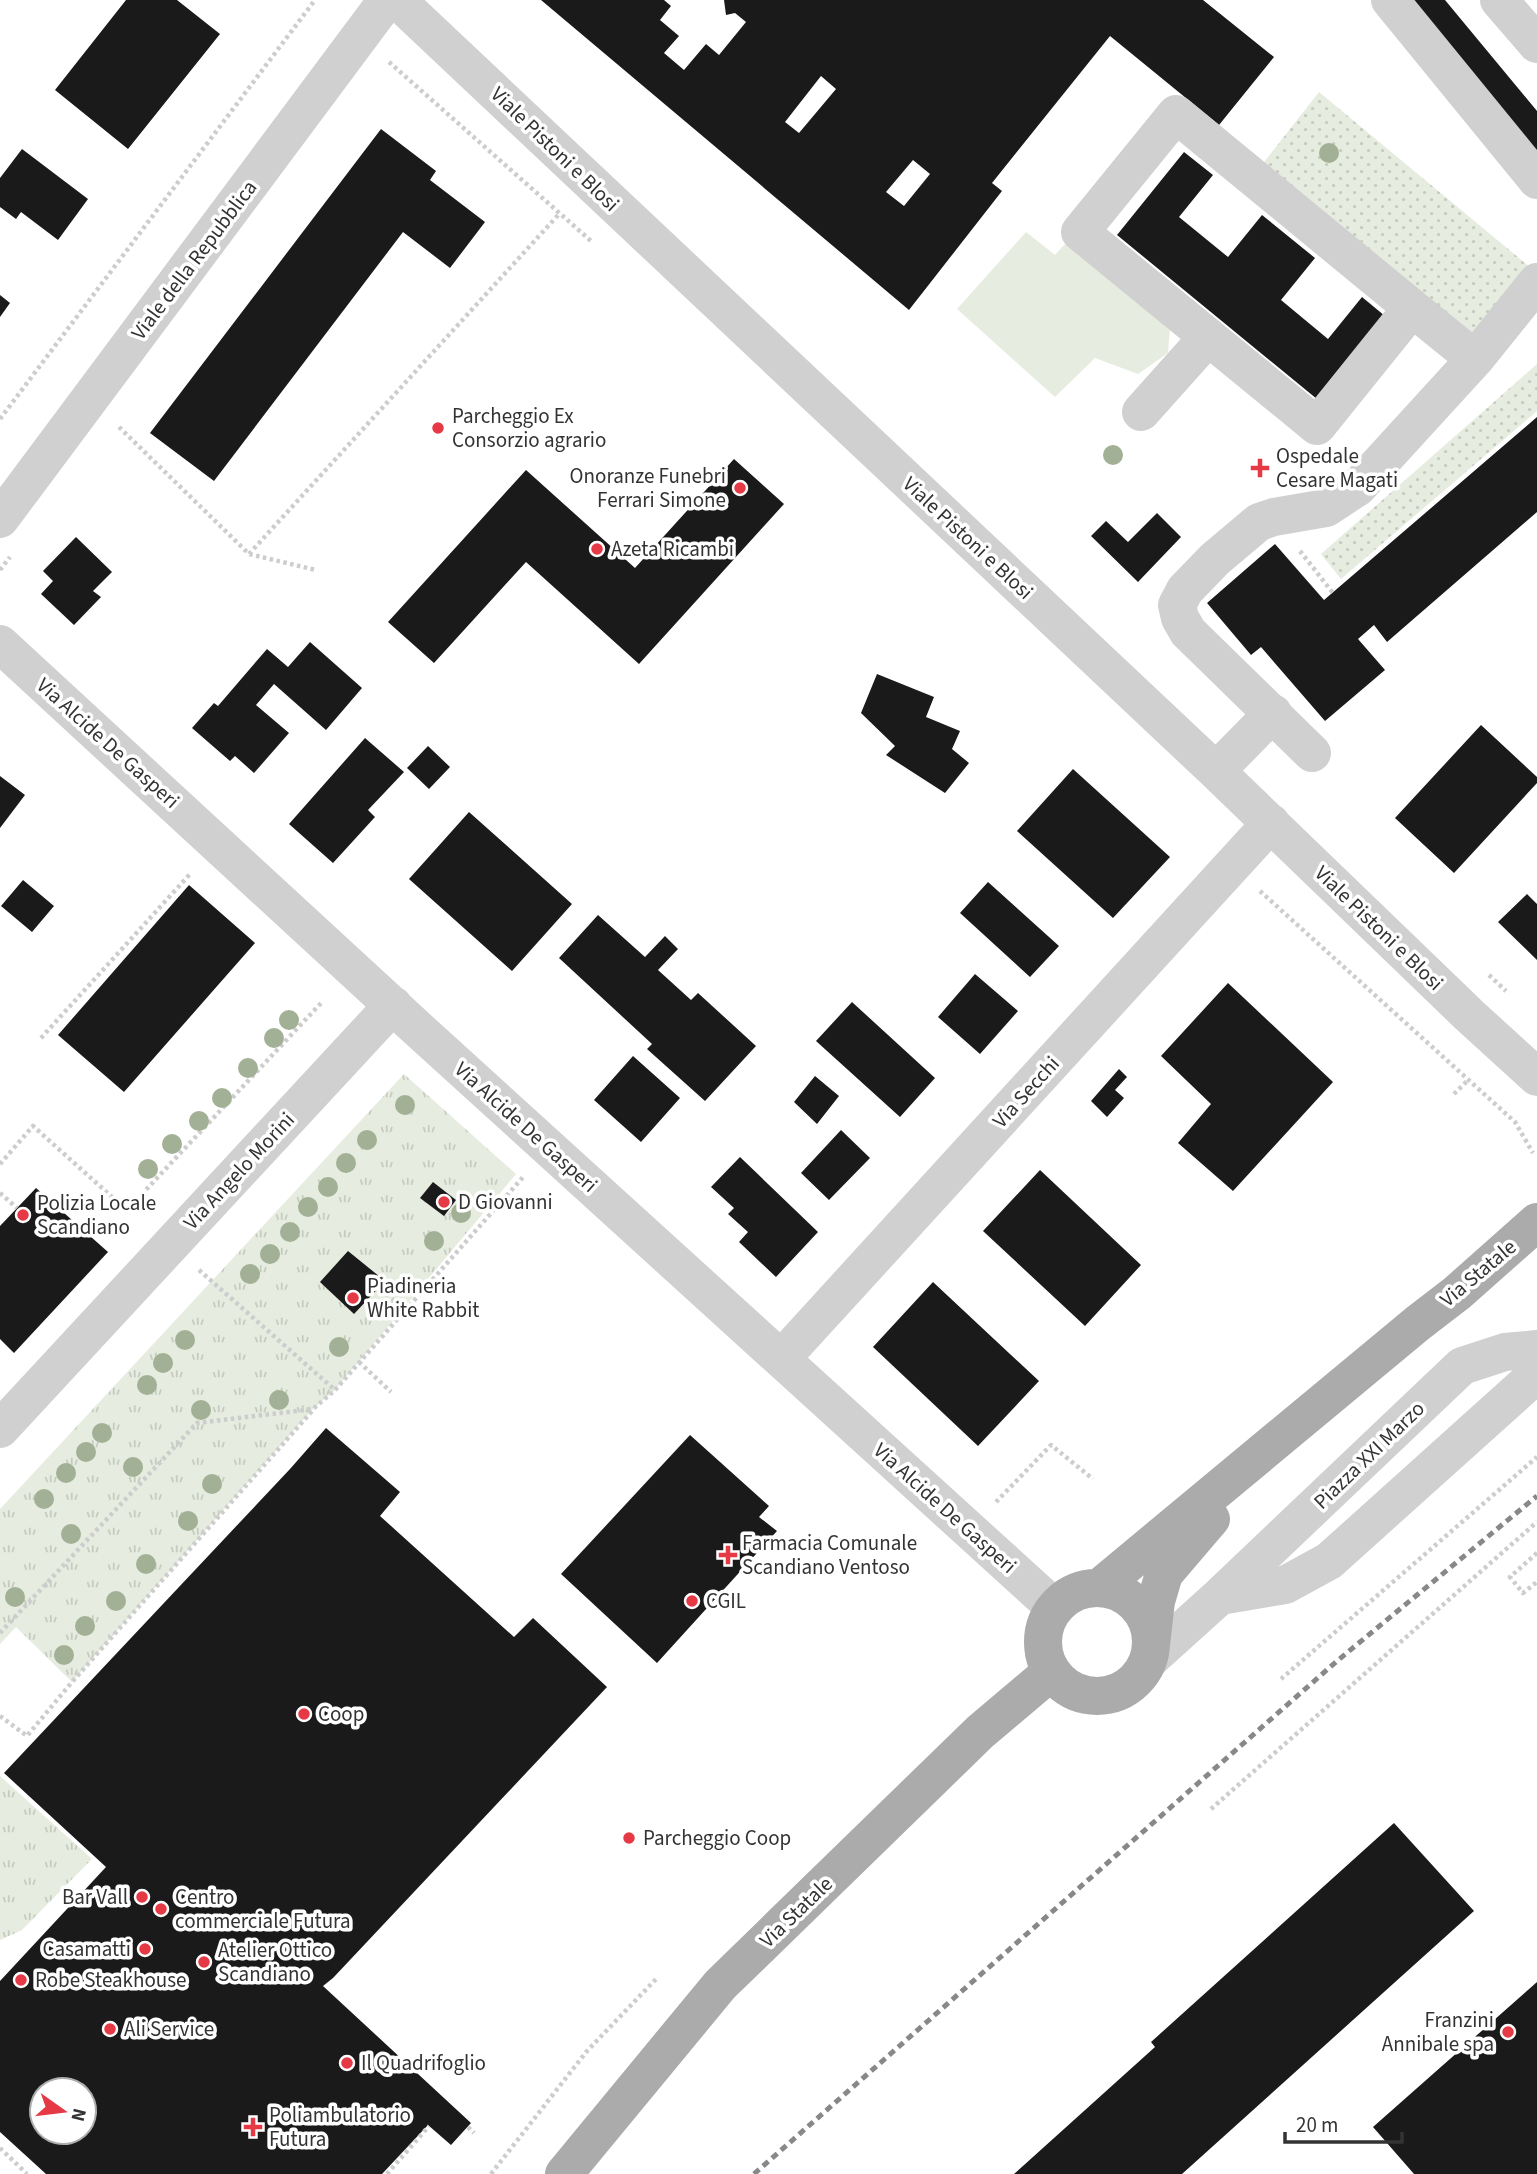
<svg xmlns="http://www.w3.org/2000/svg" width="1537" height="2174" viewBox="0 0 1537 2174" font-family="'Source Sans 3',sans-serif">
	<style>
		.grass { fill: url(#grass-dots) }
		.park { fill: url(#park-tufts) }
		.garden { fill: #e6ecdf }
		.building { fill: #1a1a1a; fill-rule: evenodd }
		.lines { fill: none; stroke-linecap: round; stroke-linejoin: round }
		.path { stroke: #cdcdcd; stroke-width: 4.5; stroke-dasharray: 3.5 3.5; stroke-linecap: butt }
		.minor { stroke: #d0d0d0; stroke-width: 38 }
		.major { stroke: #ababab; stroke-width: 38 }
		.rail { stroke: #888; stroke-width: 5; stroke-dasharray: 7 5; stroke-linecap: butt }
		.tree { fill: #a2b095 }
		.poi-dot { fill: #e63946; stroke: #fff; stroke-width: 2.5 }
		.labels { text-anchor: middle; stroke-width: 7; stroke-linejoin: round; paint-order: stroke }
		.street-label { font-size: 21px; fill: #333; stroke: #fff }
		.poi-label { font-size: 21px; fill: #333; stroke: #fff; text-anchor: start }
	</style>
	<defs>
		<pattern id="grass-dots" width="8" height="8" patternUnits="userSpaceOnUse" patternTransform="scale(1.75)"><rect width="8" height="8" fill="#e6ecdf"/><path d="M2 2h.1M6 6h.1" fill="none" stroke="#c6cbc0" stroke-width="1.8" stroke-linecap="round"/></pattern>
		<pattern id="park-tufts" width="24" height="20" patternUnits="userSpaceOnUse" patternTransform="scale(1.75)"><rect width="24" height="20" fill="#e6ecdf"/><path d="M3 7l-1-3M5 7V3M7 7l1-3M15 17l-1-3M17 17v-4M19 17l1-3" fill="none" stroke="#c6cbc0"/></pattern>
	</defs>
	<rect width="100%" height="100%" fill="#fff"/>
	<path class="grass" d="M1319 92 1531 268 1465 341 1261 166Z
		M1537 364V411L1341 579 1321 554Z"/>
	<path class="park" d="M404 1074 516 1174 335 1390 313 1409 72 1682 16 1627 0 1644V1509Z
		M0 1776 92 1859 22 1930 0 1940Z"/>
	<path class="garden" d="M1026 232 1055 255 1065 244 1149 307 1170 328 1168 353 1138 374 1095 358 1055 397 957 309Z"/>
	<path class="building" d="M126 0H177L220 34 128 149 55 90Z
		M541 0H664L671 6 660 20 679 36 664 53 684 70 706 44 719 55 746 22 735 13 726 15 724 0H1203L1274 57 1219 125 1110 36 992 183 1002 191 909 310ZM821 76 836 89 799 133 785 122ZM913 160 930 174 904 206 886 192Z
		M1410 0H1445L1537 111V153Z
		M381 129 436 171 430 180 485 222 450 268 403 232 214 481 150 433Z
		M22 149 88 199 58 240 21 212 16 219 0 207V178Z
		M1184 152 1213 175 1179 217 1228 257 1262 215 1315 258 1281 300 1328 339 1362 297 1391 321 1323 404 1117 235Z
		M0 295 10 303 0 317Z
		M1537 417V512L1387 642 1374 625 1358 639 1385 670 1325 721 1261 647 1251 655 1207 603 1275 544 1324 600Z
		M734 459 784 504 639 664 526 562 434 663 388 622 526 470 635 568Z
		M1157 513 1181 537 1138 582 1091 536 1106 521 1128 542Z
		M76 537 112 572 93 591 101 597 74 625 41 594 53 581 43 571Z
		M310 642 362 688 326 730 274 684 256 705 289 733 254 773 235 756 230 761 192 728 214 703 218 706 267 649 288 667Z
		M877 674 934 697 926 717 960 731 952 749 969 763 945 793 886 755 895 746 861 713Z
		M1481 725 1537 777V783L1454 873 1395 818Z
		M365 738 404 772 368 810 375 817 333 863 289 824Z
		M428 746 450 767 429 789 407 768Z
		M1073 769 1170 857 1113 918 1017 831Z
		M0 776 25 795 0 828Z
		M469 812 572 904 512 971 409 879Z
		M23 880 54 906 32 932 1 906Z
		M988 882 1059 946 1030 977 960 913Z
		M189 885 255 943 124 1092 58 1035Z
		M1527 894 1537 904V960L1498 922Z
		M598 915 645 957 665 936 678 949 658 970 691 1000 698 993 756 1046 705 1101 647 1049 652 1044 559 958Z
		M975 974 1018 1011 980 1054 938 1017Z
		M1228 983 1333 1082 1233 1191 1178 1143 1211 1104 1161 1056Z
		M852 1002 935 1078 900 1117 816 1041Z
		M633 1056 680 1098 641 1142 594 1100Z
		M1119 1069 1127 1077 1115 1090 1124 1098 1107 1117 1091 1101Z
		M815 1076 839 1096 817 1124 794 1102Z
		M841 1130 870 1158 829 1200 801 1173Z
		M740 1157 818 1232 776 1277 739 1242 748 1232 728 1214 734 1208 711 1187Z
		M1040 1170 1141 1265 1085 1326 983 1231Z
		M433 1182 456 1200 444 1216 420 1198Z
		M36 1188 108 1252 14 1353 0 1339V1226Z
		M348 1251 385 1281 354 1314 320 1282Z
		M933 1282 1039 1381 978 1446 873 1347Z
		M326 1428 400 1492 380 1516 514 1637 533 1618 607 1687 333 1978 323 1986 471 2123 451 2145 428 2125 382 2174H46L0 2132V1981L106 1867 4 1773 290 1469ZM42 2090H84V2132H42Z
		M690 1435 769 1506 759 1517 777 1531 657 1663 561 1574Z
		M1394 1823 1474 1911 1182 2174H1014L1155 2047 1151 2042Z
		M1537 1982V2174H1414L1373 2127Z"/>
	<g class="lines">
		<path class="path" d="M389 62 591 241
			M0 419 315 0
			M119 427 249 554 316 570
			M1300 551 1333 593
			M249 554 560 213
			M0 570 10 557
			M1260 891 1515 1122 1533 1153
			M1489 975 1506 991
			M41 1038 191 873
			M1454 1094 1468 1080
			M0 1164 33 1126 131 1214
			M0 1193 17 1208
			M127 1210 323 1001
			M199 1270 335 1390
			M381 1290 406 1310
			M359 1362 391 1392
			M996 1502 1051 1445 1093 1479
			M1537 1553 1510 1577 1523 1593 1537 1582
			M0 1633 197 1423 313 1409 335 1390 524 1176
			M1281 1679 1537 1457
			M0 1716 27 1736 72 1682 313 1410
			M1211 1809 1537 1522
			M468 2127 474 2133
			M0 2148 27 2174
			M387 2174 429 2126
			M491 2174 587 2051 658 1977"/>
		<path class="minor" d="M397 0 1216 771 1469 1015 1537 1077
			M1390 0 1537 180
			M1499 0 1537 44
			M1412 308 1176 114 1080 232 1317 426 1412 308 1475 359
			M1141 412 1208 337
			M0 519 387 0
			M0 644 419 1030 1054 1607
			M1312 753 1188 632 1180 618 1177 605 1185 590 1215 559 1259 522 1274 517 1326 508 1358 487 1475 359 1537 282
			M1216 771 1273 713
			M781 1359 1271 823
			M0 1429 393 1005
			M1220 1596 1285 1585 1329 1561 1537 1374
			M1148 1661 1220 1596 1462 1366 1505 1352 1537 1349"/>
		<path class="major" d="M1100 1587 1418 1323 1457 1293 1537 1222
			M1043 1642a54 54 0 1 1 108 0a54 54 0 1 1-108 0Z
			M1151 1644 1156 1601 1164 1574 1211 1519
			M564 2174 720 1985 980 1732 1051 1672"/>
		<path class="rail" d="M754 2174 1337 1661 1537 1496"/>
	</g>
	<g class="tree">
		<circle cx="1329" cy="153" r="10"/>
		<circle cx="1113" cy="455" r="10"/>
		<circle cx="289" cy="1020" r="10"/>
		<circle cx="274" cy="1038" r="10"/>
		<circle cx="248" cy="1068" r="10"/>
		<circle cx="222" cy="1098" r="10"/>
		<circle cx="405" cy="1105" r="10"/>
		<circle cx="199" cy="1121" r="10"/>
		<circle cx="367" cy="1140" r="10"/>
		<circle cx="172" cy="1144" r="10"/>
		<circle cx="346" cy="1163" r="10"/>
		<circle cx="148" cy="1169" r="10"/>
		<circle cx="328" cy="1187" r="10"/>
		<circle cx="308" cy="1207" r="10"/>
		<circle cx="461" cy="1213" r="10"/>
		<circle cx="290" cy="1232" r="10"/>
		<circle cx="434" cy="1241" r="10"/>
		<circle cx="270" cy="1254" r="10"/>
		<circle cx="250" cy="1274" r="10"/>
		<circle cx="185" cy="1340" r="10"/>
		<circle cx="339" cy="1347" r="10"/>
		<circle cx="163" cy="1363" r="10"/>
		<circle cx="147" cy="1385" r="10"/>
		<circle cx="279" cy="1400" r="10"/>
		<circle cx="201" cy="1410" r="10"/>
		<circle cx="102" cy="1433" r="10"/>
		<circle cx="86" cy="1452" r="10"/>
		<circle cx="133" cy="1467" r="10"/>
		<circle cx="66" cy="1473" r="10"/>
		<circle cx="212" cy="1484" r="10"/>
		<circle cx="44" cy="1499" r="10"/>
		<circle cx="188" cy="1521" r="10"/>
		<circle cx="71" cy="1534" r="10"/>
		<circle cx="146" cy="1564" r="10"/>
		<circle cx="15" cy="1597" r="10"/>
		<circle cx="116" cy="1601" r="10"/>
		<circle cx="85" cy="1626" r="10"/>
		<circle cx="64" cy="1655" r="10"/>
	</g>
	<g class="poi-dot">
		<circle cx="438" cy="428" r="7"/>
		<path d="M1256.5 457.5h7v7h7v7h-7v7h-7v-7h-7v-7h7z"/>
		<circle cx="740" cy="488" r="7"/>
		<circle cx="597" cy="549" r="7"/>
		<circle cx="444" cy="1202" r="7"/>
		<circle cx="23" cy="1215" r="7"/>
		<circle cx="353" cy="1298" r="7"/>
		<path d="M724.5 1544.5h7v7h7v7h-7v7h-7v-7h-7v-7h7z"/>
		<circle cx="692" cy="1601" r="7"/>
		<circle cx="304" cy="1714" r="7"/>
		<circle cx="629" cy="1838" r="7"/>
		<circle cx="142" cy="1897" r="7"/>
		<circle cx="161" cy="1909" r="7"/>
		<circle cx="145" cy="1949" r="7"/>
		<circle cx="204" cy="1962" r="7"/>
		<circle cx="21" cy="1980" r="7"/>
		<circle cx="110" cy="2029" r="7"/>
		<circle cx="1508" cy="2032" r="7"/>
		<circle cx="347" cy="2063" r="7"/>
		<path d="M249.5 2116.5h7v7h7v7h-7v7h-7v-7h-7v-7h7z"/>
	</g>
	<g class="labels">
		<g class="street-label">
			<text transform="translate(555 149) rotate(44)" y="7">Viale Pistoni e Blosi</text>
			<text transform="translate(194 260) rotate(-53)" y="7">Viale della Repubblica</text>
			<text transform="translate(968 538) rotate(43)" y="7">Viale Pistoni e Blosi</text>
			<text transform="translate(108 743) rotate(42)" y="7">Via Alcide De Gasperi</text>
			<text transform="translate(1379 928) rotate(44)" y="7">Viale Pistoni e Blosi</text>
			<text transform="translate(1026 1092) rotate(-48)" y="7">Via Secchi</text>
			<text transform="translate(526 1127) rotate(42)" y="7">Via Alcide De Gasperi</text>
			<text transform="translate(239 1171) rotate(-47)" y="7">Via Angelo Morini</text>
			<text transform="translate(1478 1273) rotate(-40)" y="7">Via Statale</text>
			<text transform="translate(1369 1455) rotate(-44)" y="7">Piazza XXI Marzo</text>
			<text transform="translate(945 1508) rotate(42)" y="7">Via Alcide De Gasperi</text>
			<text transform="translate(796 1912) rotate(-44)" y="7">Via Statale</text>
		</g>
		<g class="poi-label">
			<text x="452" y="423">Parcheggio Ex<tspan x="452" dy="24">Consorzio agrario</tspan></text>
			<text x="1276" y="463">Ospedale<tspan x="1276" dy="24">Cesare Magati</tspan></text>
			<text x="726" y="483" text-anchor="end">Onoranze Funebri<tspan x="726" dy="24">Ferrari Simone</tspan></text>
			<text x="611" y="556">Azeta Ricambi</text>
			<text x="458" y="1209">D Giovanni</text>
			<text x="37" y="1210">Polizia Locale<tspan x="37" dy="24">Scandiano</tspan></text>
			<text x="367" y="1293">Piadineria<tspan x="367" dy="24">White Rabbit</tspan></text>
			<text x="742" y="1550">Farmacia Comunale<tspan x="742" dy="24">Scandiano Ventoso</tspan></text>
			<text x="706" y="1608">CGIL</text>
			<text x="318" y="1721">Coop</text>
			<text x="643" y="1845">Parcheggio Coop</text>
			<text x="128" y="1904" text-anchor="end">Bar Vall</text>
			<text x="175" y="1904">Centro<tspan x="175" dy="24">commerciale Futura</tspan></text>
			<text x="131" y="1956" text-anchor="end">Casamatti</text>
			<text x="218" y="1957">Atelier Ottico<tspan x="218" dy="24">Scandiano</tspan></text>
			<text x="35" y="1987">Robe Steakhouse</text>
			<text x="1494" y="2027" text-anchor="end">Franzini<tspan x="1494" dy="24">Annibale spa</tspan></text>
			<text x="124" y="2036">Ali Service</text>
			<text x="361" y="2070">Il Quadrifoglio</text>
			<text x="269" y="2122">Poliambulatorio<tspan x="269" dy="24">Futura</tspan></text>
		</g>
	</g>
	<g transform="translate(63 2111) rotate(104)"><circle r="33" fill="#ffffff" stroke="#adadad" stroke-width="2"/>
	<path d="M0-5L12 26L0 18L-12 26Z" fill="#e63946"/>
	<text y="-10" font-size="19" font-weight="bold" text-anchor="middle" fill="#333333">N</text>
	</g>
	<path d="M1285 2132v10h117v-10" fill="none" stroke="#333333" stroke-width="3.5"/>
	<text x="1296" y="2132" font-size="21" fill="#333333" stroke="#ffffff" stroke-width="5" paint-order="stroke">20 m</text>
</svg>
